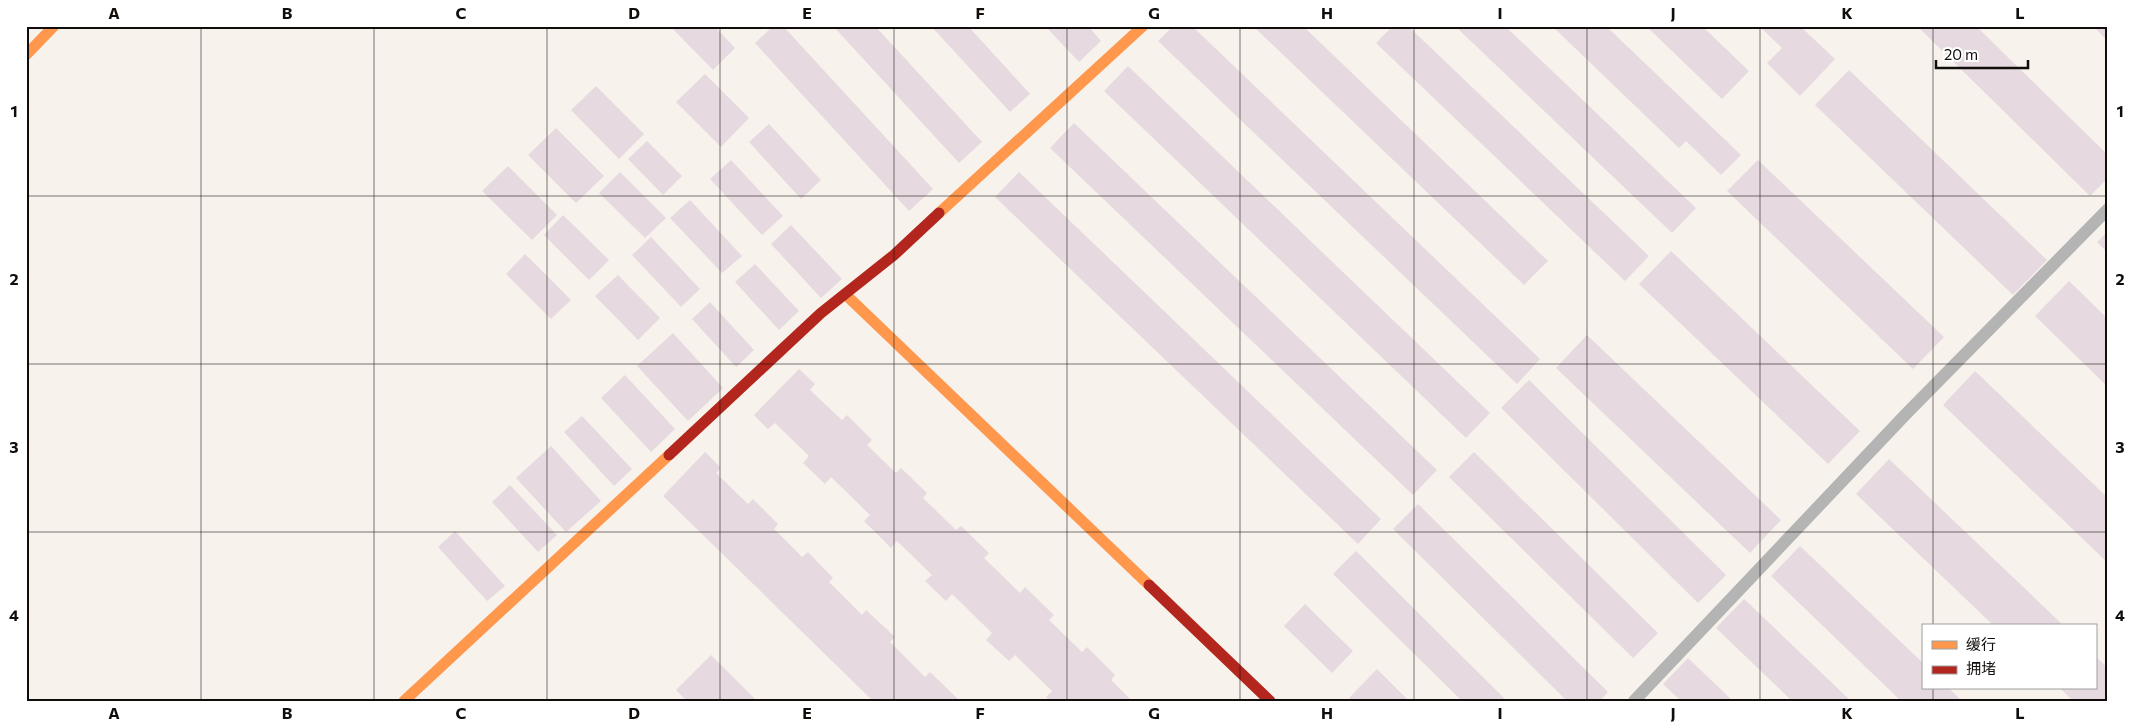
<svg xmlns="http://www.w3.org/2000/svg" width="2134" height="727" viewBox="0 0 2134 727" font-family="Commissioner,'Noto Sans SC',sans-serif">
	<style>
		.building { fill: #e6dae0 }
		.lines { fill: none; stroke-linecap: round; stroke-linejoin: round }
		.lane { stroke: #b3b4b3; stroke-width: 12 }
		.slow { stroke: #ff974d; stroke-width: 11 }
		.jam { stroke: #b3261e; stroke-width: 11 }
		.grid { fill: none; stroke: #100d0a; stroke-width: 1; stroke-opacity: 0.55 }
		.neatline { fill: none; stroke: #100d0a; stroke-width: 2 }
		.grid-label { font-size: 16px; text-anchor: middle; font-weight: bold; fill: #100d0a }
	</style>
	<rect width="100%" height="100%" fill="#f7f2ec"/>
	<path class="building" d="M670 26H714L735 48 713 70Z
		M773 26H783L933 189 909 211 755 43Z
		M833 26H875L982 142 959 163Z
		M931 26H968L1030 94 1010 112Z
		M1045 26H1088L1101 41 1079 62Z
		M1173 26H1192L1540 359 1517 384 1158 41Z
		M1253 26H1303L1548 261 1524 285Z
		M1393 26H1408L1649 256 1625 281 1376 43Z
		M1455 26H1505L1696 208 1672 233Z
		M1552 26H1606L1741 155 1721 175 1686 141 1679 148Z
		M1646 26H1702L1749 71 1722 99Z
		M1759 26H1802L1801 27 1835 59 1800 96 1767 63 1782 48Z
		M1917 26H1976L2108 155V178L2090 196Z
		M2093 26H2108V41Z
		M1128 66 1490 413 1466 438 1104 91Z
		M1849 70 2047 260 2013 295 1815 105Z
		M705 74 749 118 721 147 676 102Z
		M596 86 644 134 619 159 571 110Z
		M1074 123 1437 470 1413 495 1050 148Z
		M769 124 821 180 801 199 749 142Z
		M556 128 604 176 576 203 528 155Z
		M647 141 682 176 663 195 628 159Z
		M731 160 783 216 762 235 710 179Z
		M1758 160 1944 337 1913 369 1727 191Z
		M508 166 557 215 532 240 482 191Z
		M620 172 666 218 645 238 599 193Z
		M1019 172 1381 519 1358 544 995 197Z
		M690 200 742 256 722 273 670 218Z
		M563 215 609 260 589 280 544 235Z
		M791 225 842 279 821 298 771 244Z
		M2108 231V253L2097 242Z
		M651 237 700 289 681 307 632 255Z
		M1671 251 1860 431 1828 464 1639 284Z
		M525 254 571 300 551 319 506 274Z
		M755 264 799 311 779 330 735 282Z
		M618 275 660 318 638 340 595 296Z
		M2069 281 2108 319V387L2035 316Z
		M710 302 754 350 736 367 692 319Z
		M673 333 723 388 688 421 637 366Z
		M1587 335 1781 520 1750 553 1556 368Z
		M799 369 815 384 810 390 842 420 847 415 872 440 867 445 896 473 901 468 927 493 923 498 956 530 961 526 989 553 984 558 1020 593 1025 587 1054 615 1049 620 1082 652 1087 647 1115 675 1111 680 1132 701H1050L1046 697 1052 691 1015 655 1009 661 986 640 992 633 952 594 946 601 925 581 932 575 897 541 891 548 864 521 870 515 831 477 825 484 803 463 809 456 775 423 768 429 754 415Z
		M1975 371 2108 498V563L1943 405Z
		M625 375 675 429 651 452 601 398Z
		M1529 380 1726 575 1698 603 1501 408Z
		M582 416 632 469 614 486 564 432Z
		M551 446 601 501 566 532 516 478Z
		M705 452 721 468 716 473 748 504 753 499 778 524 774 529 802 557 808 552 833 578 829 582 862 615 866 610 895 637 890 642 925 677 930 672 960 701H873L663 496Z
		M1474 452 1658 633 1633 658 1449 477Z
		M1889 459 2064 626H1994L1856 494Z
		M510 485 557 535 538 552 492 502Z
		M1418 504 1608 692 1600 701H1567L1393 529Z
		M455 531 505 586 487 601 438 547Z
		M1800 546 1923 663V688H1949L1962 701H1901L1771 576Z
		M1356 551 1507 701H1462L1333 574Z
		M1744 599 1851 701H1792L1716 628Z
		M1305 604 1353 651 1332 673 1284 626Z
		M711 655 757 701H687L676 690Z
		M2095 656 2108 668V701H2073L2060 688H2095Z
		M1688 658 1733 701H1681L1663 684Z
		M1377 669 1409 701H1353L1349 698Z"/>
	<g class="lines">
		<path class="lane" d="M1634 701 1906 414 2108 209"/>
		<path class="slow" d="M26 55 54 26
			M939 213 1143 26
			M845 294 1149 585
			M404 701 669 455"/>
		<path class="jam" d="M669 455 821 313 894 255 939 213
			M1149 585 1270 701"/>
	</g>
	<path class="grid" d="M201 26V701M374 26V701M547 26V701M720 26V701M894 26V701M1067 26V701M1240 26V701M1414 26V701M1587 26V701M1760 26V701M1933 26V626M26 196H2108M26 364H2108M26 532H2108M1933 688V701"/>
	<rect width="2134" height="727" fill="none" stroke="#ffffff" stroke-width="55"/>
	<rect x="1922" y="624" width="175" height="65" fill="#ffffff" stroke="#9f9e9d"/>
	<rect x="1932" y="641" width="25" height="8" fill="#ff974d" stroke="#9f9e9d"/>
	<text x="1966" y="650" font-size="15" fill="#100d0a">缓行</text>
	<rect x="1932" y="666" width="25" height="8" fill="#b3261e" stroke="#9f9e9d"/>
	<text x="1966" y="674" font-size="15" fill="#100d0a">拥堵</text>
	<path d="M1936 60v8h92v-8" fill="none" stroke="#100d0a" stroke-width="2.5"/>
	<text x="1944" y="60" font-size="15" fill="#100d0a" stroke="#ffffff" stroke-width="4" paint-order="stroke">20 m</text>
	<rect x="28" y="28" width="2078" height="672" class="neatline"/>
	<g class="grid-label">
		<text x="114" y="19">A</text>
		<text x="287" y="19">B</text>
		<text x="461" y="19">C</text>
		<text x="634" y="19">D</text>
		<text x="807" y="19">E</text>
		<text x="980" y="19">F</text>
		<text x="1154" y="19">G</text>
		<text x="1327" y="19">H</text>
		<text x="1500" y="19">I</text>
		<text x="1673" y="19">J</text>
		<text x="1847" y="19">K</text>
		<text x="2020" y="19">L</text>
		<text x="14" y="117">1</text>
		<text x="2120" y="117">1</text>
		<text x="14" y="285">2</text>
		<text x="2120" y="285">2</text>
		<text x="14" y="453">3</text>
		<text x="2120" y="453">3</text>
		<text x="14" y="621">4</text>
		<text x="2120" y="621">4</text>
		<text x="114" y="719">A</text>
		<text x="287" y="719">B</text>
		<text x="461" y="719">C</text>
		<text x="634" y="719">D</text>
		<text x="807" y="719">E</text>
		<text x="980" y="719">F</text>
		<text x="1154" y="719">G</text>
		<text x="1327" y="719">H</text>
		<text x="1500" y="719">I</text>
		<text x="1673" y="719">J</text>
		<text x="1847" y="719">K</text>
		<text x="2020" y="719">L</text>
	</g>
</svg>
